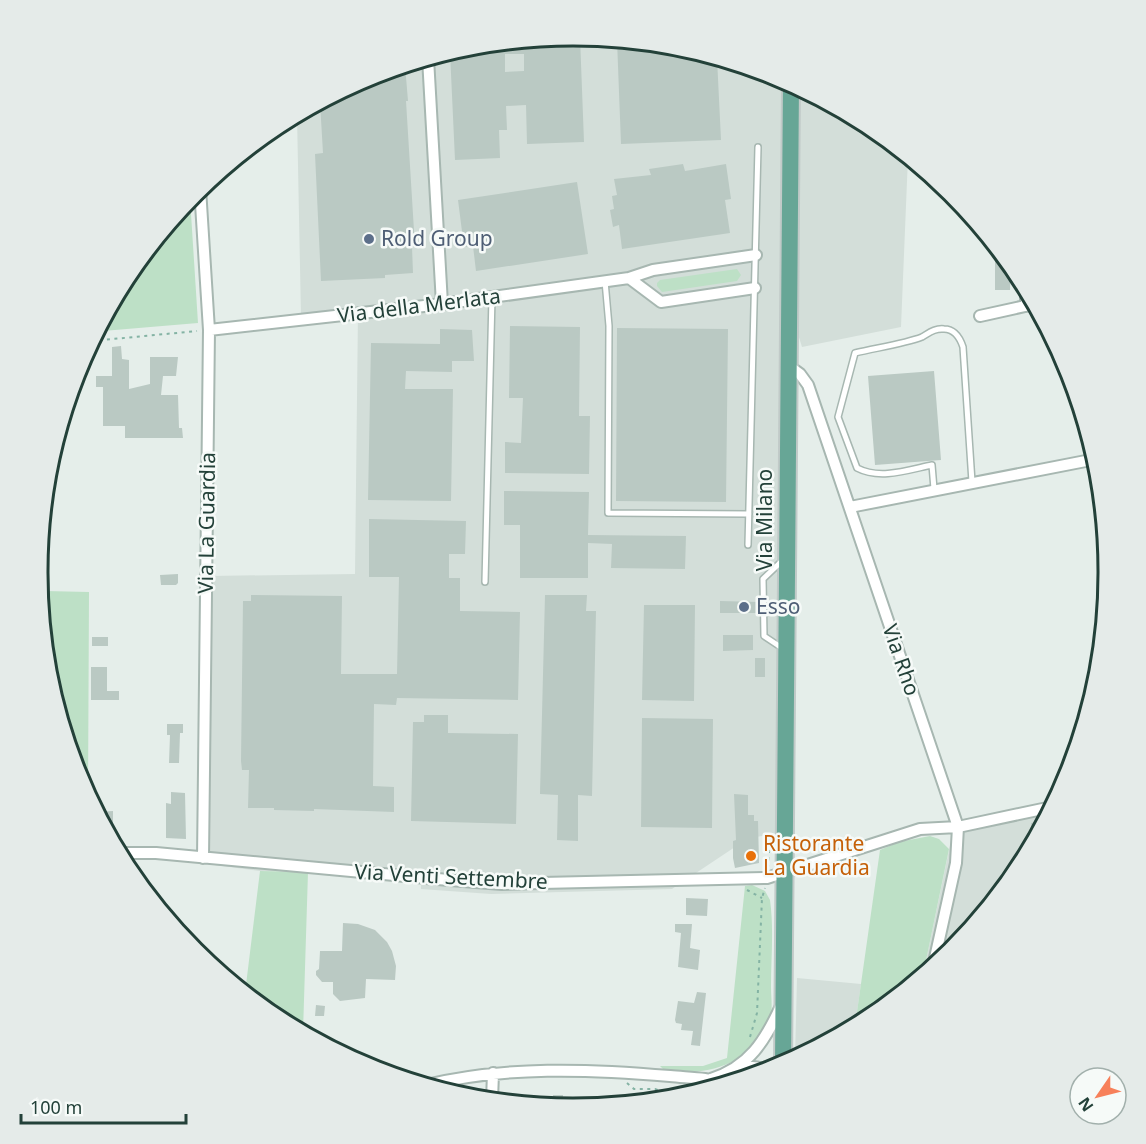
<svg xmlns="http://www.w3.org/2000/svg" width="1146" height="1144" viewBox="0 0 1146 1144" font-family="'Noto Sans',sans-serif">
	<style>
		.built { fill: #d3ded9 }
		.green { fill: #bde0c6 }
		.building { fill: #bac9c3; fill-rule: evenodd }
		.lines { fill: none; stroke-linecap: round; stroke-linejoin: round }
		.lane-casing { stroke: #a7b7b1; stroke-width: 8 }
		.street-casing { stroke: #a7b7b1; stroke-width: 14 }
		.primary-casing { stroke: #c1cac8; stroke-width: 20 }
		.path { stroke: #84b3a4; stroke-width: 2; stroke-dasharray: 3 4.5; stroke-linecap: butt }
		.lane { stroke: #fff; stroke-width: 5 }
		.street { stroke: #fff; stroke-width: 10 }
		.primary { stroke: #67a696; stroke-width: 16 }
		.service-dot { fill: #5c6f8a; stroke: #f6faf8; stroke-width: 2 }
		.food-dot { fill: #e8710a; stroke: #f6faf8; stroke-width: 2 }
		.labels { text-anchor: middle; stroke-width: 5; stroke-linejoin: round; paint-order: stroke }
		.service-label { font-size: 21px; fill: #4e5e75; stroke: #f6faf8; text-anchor: start }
		.street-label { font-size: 21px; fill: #234139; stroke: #f6faf8 }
		.food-label { font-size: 21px; fill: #c56008; stroke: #f6faf8; text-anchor: start }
		.rim { fill: none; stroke: #234139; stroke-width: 3 }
	</style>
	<rect width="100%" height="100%" fill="#e5eeea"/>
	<path class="built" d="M573 36 678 46 784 80 777 833 747 839 672 889 491 894 421 889V883L308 872 260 871 207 864 210 576 355 574 358 311 301 317 297 115 368 77 469 46Z
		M796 86 871 127 908 157 901 327 802 347 797 331Z
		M1050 812 1018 870 952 951 923 975 953 831Z
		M797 978 861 984 855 1026 795 1058Z"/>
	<path class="green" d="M190 198 198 323 103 331C103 292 165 229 190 198Z
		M737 269 741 275 737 281 662 292 657 286V283L660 280Z
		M41 526 45 591 89 592 88 797 78 777 47 676 37 572Z
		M930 836 939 839 949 849 923 975 871 1018 855 1026 880 850 899 842Z
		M260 871 308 872 303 1032 275 1017 245 993Z
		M752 885 765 891 770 900C774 928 771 958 771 987 771 997 773 1010 770 1019 756 1063 705 1078 664 1070L660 1066H703L727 1058 745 886Z
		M437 1088 478 1092 484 1099 468 1098Z"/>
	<path class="building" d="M573 36 580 37 584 142 527 144 526 105 506 106 507 130H499L500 158 455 160 450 52 469 46ZM505 54H524V71L505 72Z
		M617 40 678 46 717 58 721 140 621 144Z
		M405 65 408 101H406L415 247H412L413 273 385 275V278L321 281 315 154 323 153 320 102 368 77Z
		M683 164 685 171 726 164 731 199 725 200 730 233 622 249 619 225 613 227 610 210 614 209 612 196 617 195 614 179 651 175 649 169Z
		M577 182 588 254 476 271 473 246 464 247 458 200Z
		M995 245 1011 264 1010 290H995Z
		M510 326 580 327 579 416H590L589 474 505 473V442L521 443 523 398H509Z
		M617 328 728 329 726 502 616 501Z
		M440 329 472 330 474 361H452V372L406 371 405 389H453L451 501 368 500 371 343 440 344Z
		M121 346 122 359 129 360V389L150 384V357H178L176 376H163L161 395H178L179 428H182L183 438H125V426H103V387H96V376H112V347Z
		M934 371 941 460 875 465 868 376Z
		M504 491 589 492 588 535 686 536 685 569 611 568 612 544 588 543V578H520V525H504Z
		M369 519 466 521 465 554H449V578H460V611L520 612 518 700 397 698 396 705 374 704 373 786 394 787V812L314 809V811L274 810V808H248L249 770H242L241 761 243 601H251V595L342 596 341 674H397L399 577H369Z
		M178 574V583L176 585H161L160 575Z
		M545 595H587L586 611H596L592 796 578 795V841L557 840 558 795 540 794Z
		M720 601 759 602V613H720Z
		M644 605H695L694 701 642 700Z
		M723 635H753V650L723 651Z
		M92 637H108V646H92Z
		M755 658H765V677H755Z
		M91 667H107V691H119V700H91Z
		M424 715H448V733L518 734 516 824 411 821 413 722H424Z
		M642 718 713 719 712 828 641 827Z
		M167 724H183V733H180L179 763H169L170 735H167Z
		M171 792 185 793 186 839 166 838V803L171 804Z
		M734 794 748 795V815H754V821H758L759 863 735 868 733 858V841L736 840Z
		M113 811V821L112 842 96 812Z
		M1045 820 1032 845 1031 823Z
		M686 898 708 899 707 916 686 915Z
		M343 923 358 924 375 930 387 942 392 951 396 966 395 980 366 979 365 998 340 1001 333 994V982H322L316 975V971L319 969 320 951H342Z
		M675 924H692L690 948 700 950 698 970 678 967 681 933 675 932Z
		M697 992 706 993 700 1046 691 1045 693 1031 681 1030 682 1024 676 1023 675 1020 678 1001 694 1003Z
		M316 1005 325 1006 324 1016H315Z
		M553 1095H563V1107L539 1105 540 1096 553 1098Z"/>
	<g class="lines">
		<defs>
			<path id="lane" d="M605 281 609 326 608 513 749 514
				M934 489 932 465C908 470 880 480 857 468L838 417 855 353C875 348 904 344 922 337 929 333 935 328 944 329 955 329 960 338 963 347L972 482
				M748 545 758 147
				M485 582 492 297
				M782 648 764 636 763 579 784 559"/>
			<path id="street" d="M428 58 442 304
				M200 188 209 330 203 858
				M629 278 661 302 755 288
				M1026 306V289
				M980 316 1034 304
				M209 330 442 304 629 278 653 270 756 255
				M789 366 800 374 808 385 958 827 956 863 933 967
				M850 507 1096 459
				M118 853H156L437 879 502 884 767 878 920 829 958 827 1052 807
				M735 1069C747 1067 756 1065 767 1071
				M711 1079C749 1067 765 1041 781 1006
				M426 1085C505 1066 589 1069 670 1076 688 1078 707 1077 724 1084
				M492 1100 493 1073"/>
			<path id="primary" d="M783 1065 791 83"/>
		</defs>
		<use href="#lane" class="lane-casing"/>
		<use href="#street" class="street-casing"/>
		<use href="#primary" class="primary-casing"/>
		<path class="path" d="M92 341 197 331
			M768 868 770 838
			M747 890 762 898
			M750 1037 757 1013 762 898 765 888
			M627 1083 634 1089H655L680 1097"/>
		<use href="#lane" class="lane"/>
		<use href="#street" class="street"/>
		<use href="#primary" class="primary"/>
	</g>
	<g class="service-dot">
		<circle cx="369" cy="239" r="6"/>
		<circle cx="744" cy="607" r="6"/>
	</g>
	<circle class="food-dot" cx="751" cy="856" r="6"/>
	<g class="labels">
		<g class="service-label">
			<text x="381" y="246">Rold Group</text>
			<text x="756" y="614">Esso</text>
		</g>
		<g class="street-label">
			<text transform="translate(419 306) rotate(-7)" y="7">Via della Merlata</text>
			<text transform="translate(765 520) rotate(-90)" y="7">Via Milano</text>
			<text transform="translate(207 523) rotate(-89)" y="7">Via La Guardia</text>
			<text transform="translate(901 660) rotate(71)" y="7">Via Rho</text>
			<text transform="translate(451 877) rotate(3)" y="7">Via Venti Settembre</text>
		</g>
		<g class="food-label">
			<text x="763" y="851">Ristorante<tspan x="763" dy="24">La Guardia</tspan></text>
		</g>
	</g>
	<path d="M0 0H1146V1144H0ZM573 46H573A525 525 0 0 1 1098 571V573A525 525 0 0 1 573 1098H573A525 525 0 0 1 48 573V571A525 525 0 0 1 573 46Z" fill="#e5ebe9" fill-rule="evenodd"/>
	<path class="rim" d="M573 46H573A525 525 0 0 1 1098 571V573A525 525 0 0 1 573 1098H573A525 525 0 0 1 48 573V571A525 525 0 0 1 573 46Z"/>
	<g transform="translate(1098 1096) rotate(235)"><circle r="28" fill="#f6faf8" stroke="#a2b0ac" stroke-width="1.5"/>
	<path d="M0-4.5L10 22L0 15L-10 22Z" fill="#f7805a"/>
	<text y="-9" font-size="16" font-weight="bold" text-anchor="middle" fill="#234139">N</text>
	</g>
	<path d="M21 1114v9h165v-9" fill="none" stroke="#234139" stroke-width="3"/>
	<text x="30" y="1114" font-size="18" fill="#234139" stroke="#f6faf8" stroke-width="4.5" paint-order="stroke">100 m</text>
</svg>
